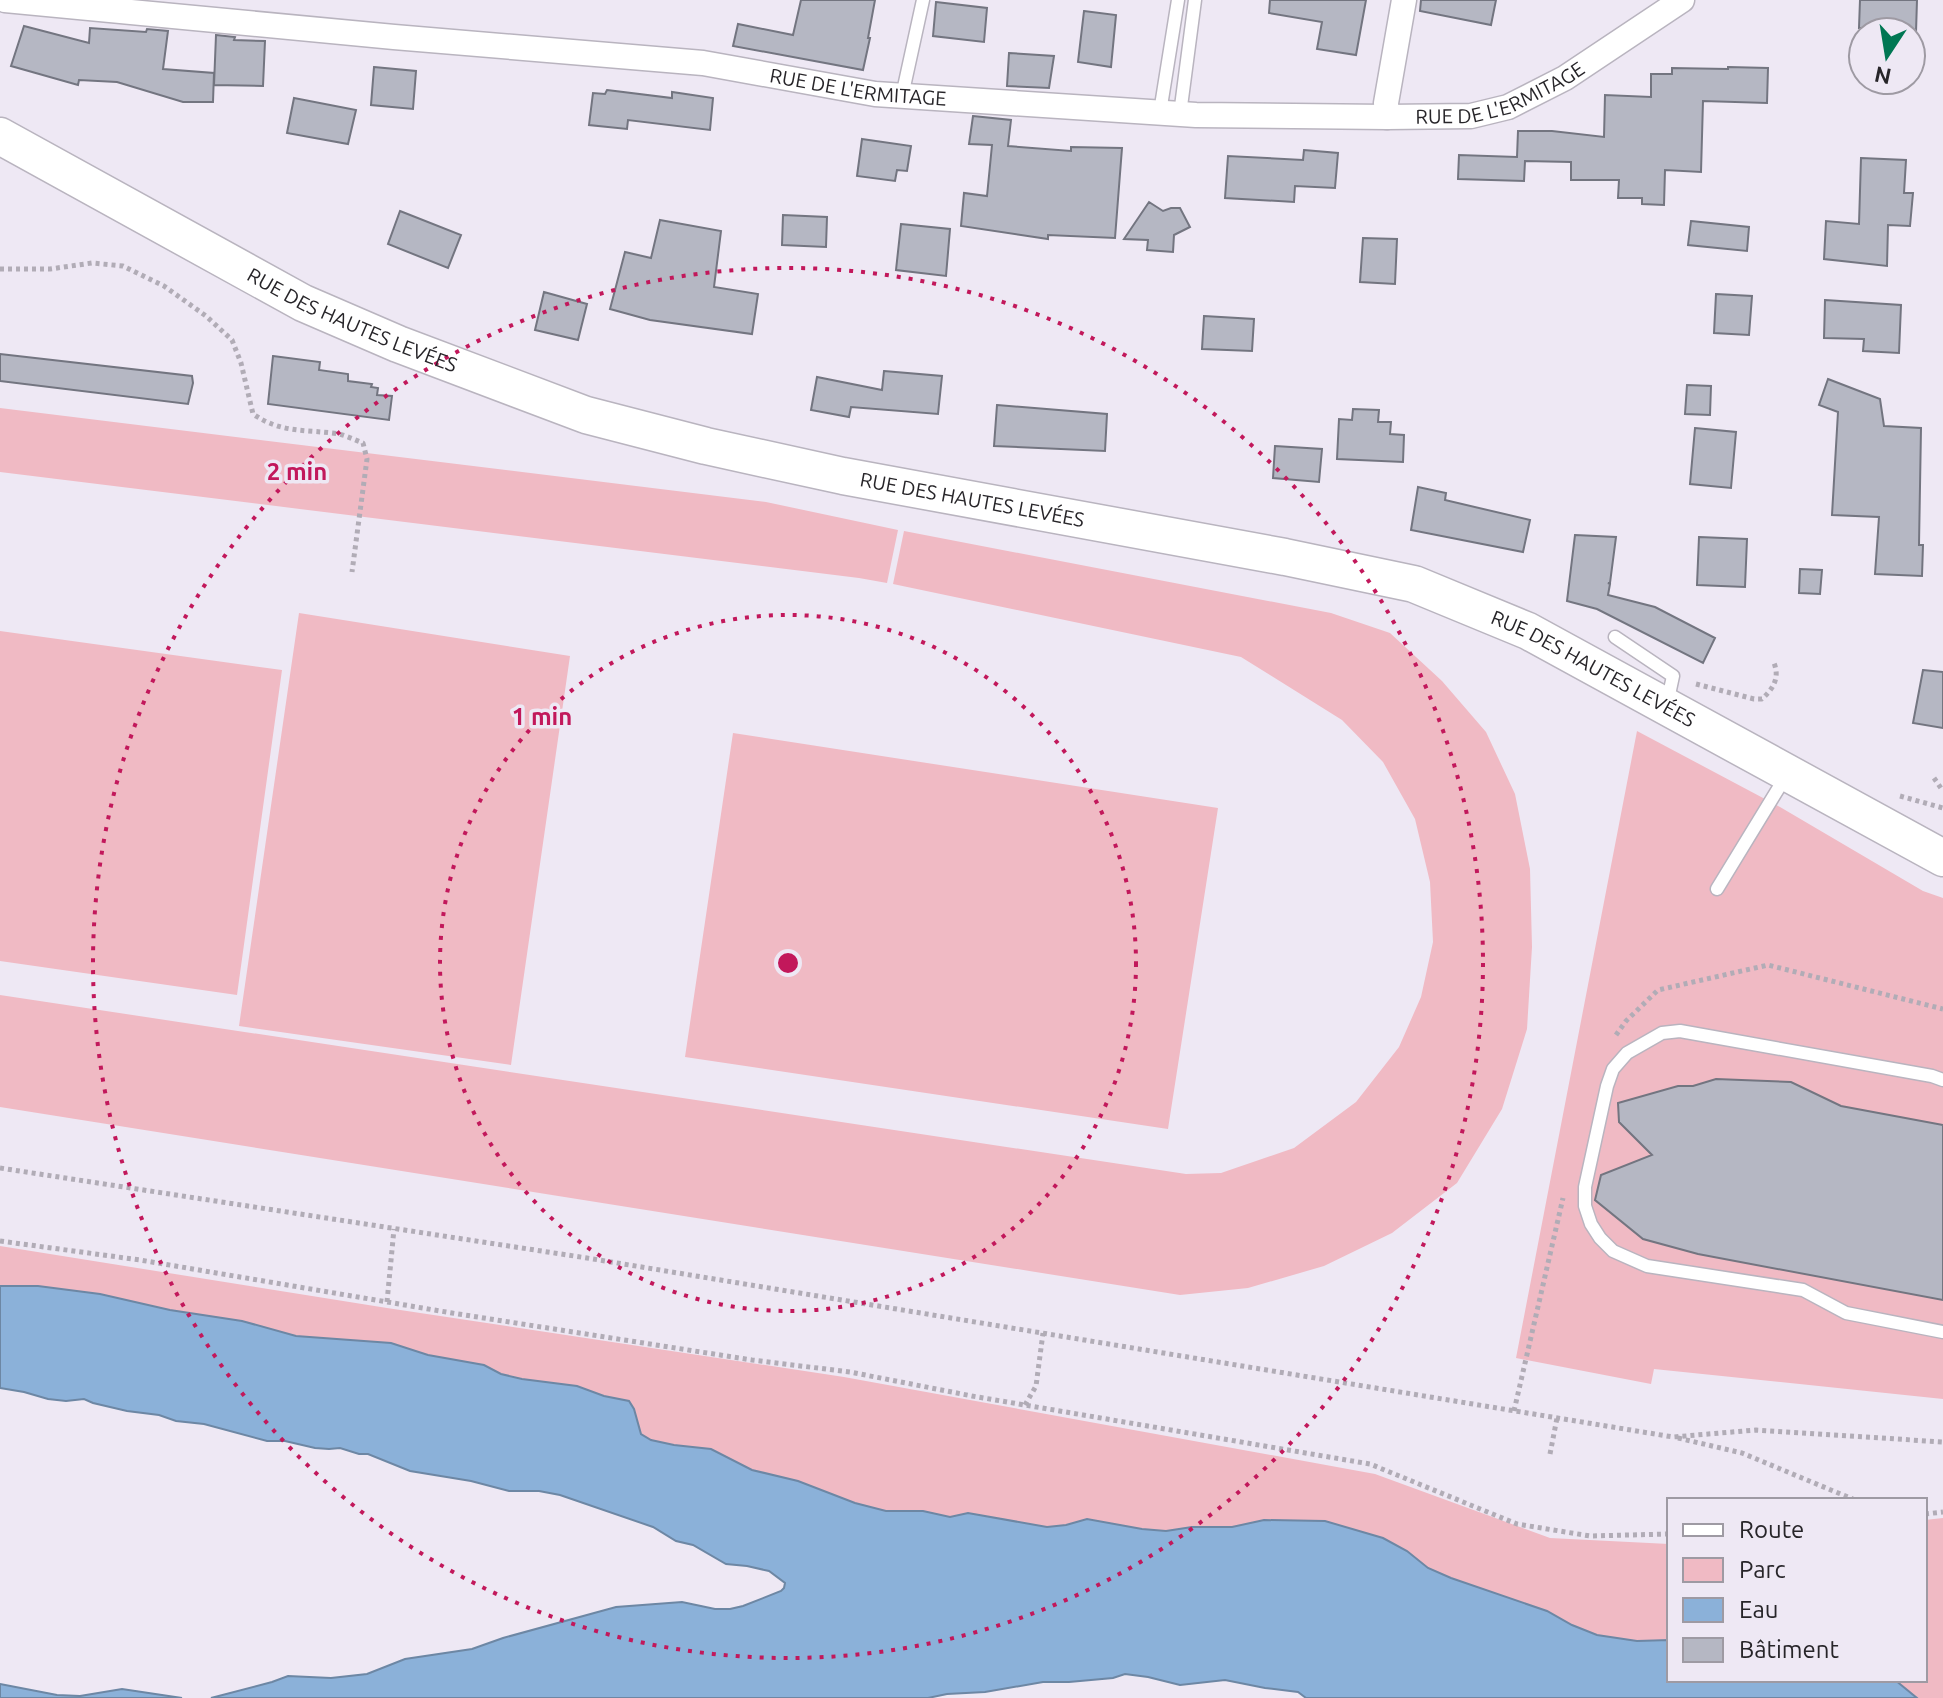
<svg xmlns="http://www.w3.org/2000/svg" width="1943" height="1698" viewBox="0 0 1943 1698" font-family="Ubuntu,sans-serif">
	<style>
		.green { fill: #f0bac4 }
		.water { fill: #8bb1d9; stroke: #6d87a4; stroke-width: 2 }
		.building { fill: #b5b7c3; stroke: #737580; stroke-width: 2 }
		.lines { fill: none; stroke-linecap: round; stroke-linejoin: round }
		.lane-casing { stroke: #b9b4bf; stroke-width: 15 }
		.street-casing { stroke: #b9b4bf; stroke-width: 27 }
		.secondary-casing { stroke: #b9b4bf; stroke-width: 39 }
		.path { stroke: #b1acb6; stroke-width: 5; stroke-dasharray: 4 4; stroke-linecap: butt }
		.lane { stroke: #fff; stroke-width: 12 }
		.street { stroke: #fff; stroke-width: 24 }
		.secondary { stroke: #fff; stroke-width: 36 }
		.ring { fill: none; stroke: #c2185b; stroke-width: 4; stroke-dasharray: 4 8 }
		.labels { text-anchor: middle; stroke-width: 7; stroke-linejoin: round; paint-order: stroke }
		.street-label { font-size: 20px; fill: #272529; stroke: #eee8f4 }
		.centre { fill: #c2185b; stroke: #eee8f4; stroke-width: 4 }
		.ring-label { font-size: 24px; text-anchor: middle; font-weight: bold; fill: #c2185b; stroke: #eee8f4; stroke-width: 7; stroke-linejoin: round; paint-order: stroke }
	</style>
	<rect width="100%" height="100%" fill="#eee8f4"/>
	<path class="green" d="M0 408 766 502 898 530 887 583 859 578 0 472Z
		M904 531 1331 613 1390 633 1442 681 1486 732 1515 794 1530 869 1532 947 1527 1029 1502 1109 1457 1183 1392 1233 1324 1266 1248 1288 1180 1295 0 1107V995L1186 1174 1221 1173 1294 1148 1356 1102 1399 1047 1421 997 1433 942 1430 882 1415 819 1383 762 1342 720 1241 657 893 584Z
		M299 613 570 656 511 1065 239 1026Z
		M0 631 282 670 237 995 0 961Z
		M1637 731 1780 807 1923 891 1943 898V1399L1654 1369 1651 1384 1516 1358Z
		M733 733 1218 808 1168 1129 685 1057Z
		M0 1246 387 1308 844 1377 1375 1474 1550 1538 1669 1544V1640L1637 1641 1597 1635 1451 1578 1428 1568 1407 1551 1264 1520 1232 1527H1192L1166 1531 1142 1529 1087 1519 1066 1525 1047 1527 969 1513 950 1517 923 1511H886L855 1503 798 1481 752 1470 711 1449 674 1445 651 1440 641 1434 634 1409 629 1401 604 1396 577 1386 522 1379 501 1374 484 1365 428 1355 391 1343 296 1336 242 1321 170 1310 100 1294 38 1286H0Z
		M1943 1518V1698H1917L1895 1680H1925V1520Z"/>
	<path class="water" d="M0 1286H38L100 1294 170 1310 242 1321 296 1336 391 1343 428 1355 484 1365 501 1374 522 1379 577 1386 604 1396 629 1401 634 1409 641 1434 651 1440 674 1445 711 1449 752 1470 798 1481 855 1503 886 1511H923L950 1517 968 1513 1047 1527 1066 1525 1087 1519 1142 1529 1166 1531 1192 1527H1232L1264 1520 1325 1521 1383 1538 1407 1551 1428 1568 1451 1578 1547 1611 1572 1625 1597 1635 1637 1641 1669 1640V1680H1895L1917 1698H1306L1298 1692 1265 1688 1225 1680 1180 1685 1148 1677 1125 1674 1113 1678 1069 1682H1043L985 1692 947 1694 928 1698H211L272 1682 288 1676 331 1678 367 1674 405 1659 472 1649 503 1638 616 1607 682 1602 715 1609H730L743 1606 781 1591 784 1588 785 1583 769 1571 747 1566 726 1564 693 1545 676 1541 653 1527 560 1495 539 1491H509L471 1481 410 1471 368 1454H359L340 1448 329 1449 315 1448 285 1441H267L204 1424 176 1421 159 1415 127 1411 93 1403 84 1399 66 1401 48 1399 24 1392 0 1388Z
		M0 1684 57 1695 80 1696 122 1689 182 1698H0Z"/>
	<path class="building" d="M801 0H875L868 38H870L863 70 733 46 738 24 793 35Z
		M1270 0H1366L1356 55 1317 49 1322 22 1269 13Z
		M1421 0H1496L1491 25 1420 11Z
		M1860 0H1917L1916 32H1872V28H1859Z
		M936 2 987 8 984 42 933 36Z
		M1084 11 1116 15 1111 67 1078 62Z
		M24 26 89 43 90 28 146 32 147 29 168 31 163 69 214 73 213 102H183L117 82 79 80 78 85 11 66Z
		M216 35 235 37 234 40 265 41 263 86 214 85Z
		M1009 53 1054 56 1049 88 1007 86Z
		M374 67 416 71 413 109 371 105Z
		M1728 67 1768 68 1767 103 1703 101 1701 172 1665 170 1664 205 1642 204V198H1618L1619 180H1571V162L1525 161 1524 181 1458 179 1459 155 1517 157 1518 131H1552L1604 137 1605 95 1651 97V74H1672V68L1728 69Z
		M607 90 672 98V92L713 98 710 130 628 120 627 129 589 125 593 93 605 94Z
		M294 98 356 110 348 144 287 133Z
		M973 116 1011 120 1008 146 1071 151V147L1122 148 1115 238 1048 235V239L961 226 964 193 987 196 992 145 969 144Z
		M862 139 911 146 907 171 897 170 895 181 857 176Z
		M1304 150 1338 153 1335 188 1295 186 1294 202 1225 198 1228 156 1303 160Z
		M1861 158 1906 160 1904 193H1913L1910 226 1888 225 1887 266 1824 259 1826 221 1859 224Z
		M1149 202 1163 211 1171 208H1180L1190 227 1174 235 1173 252 1147 250 1148 240 1124 239Z
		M400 211 461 235 448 268 388 244Z
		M783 215 827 217 826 247 782 245Z
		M660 220 721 231 714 287 758 294 752 334 650 320 610 309 625 252 651 258Z
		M1691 221 1749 227 1747 251 1688 245Z
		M901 224 950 229 946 276 896 270Z
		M1363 238 1397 239 1395 284 1360 282Z
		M544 292 587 304 578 340 535 330Z
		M1716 294 1752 296 1749 335 1714 333Z
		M1825 300 1901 305 1899 353 1863 351 1864 339 1824 338Z
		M1204 316 1254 319 1252 351 1202 349Z
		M0 354 192 376 193 383 188 404 0 381Z
		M273 356 320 362 319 370 348 374V381L372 384 371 387 378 388 377 395 392 396 389 420 268 404Z
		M884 371 942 376 938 414 851 407 849 417 811 410 817 377 882 390Z
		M1828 379 1880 399 1884 426 1921 428 1919 545H1923L1922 576 1875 574 1879 517 1832 515 1838 412 1819 405Z
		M1687 385 1711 386 1710 415 1685 414Z
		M997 405 1107 414 1105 451 994 446Z
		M1353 409 1379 410 1378 422H1391L1390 434 1404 435 1403 462 1337 459 1339 419 1352 420Z
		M1695 428 1736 432 1731 488 1690 484Z
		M1275 446 1322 449 1319 482 1273 478Z
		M1418 487 1446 493 1445 500 1530 520 1523 552 1411 530Z
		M1575 535 1616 537 1610 583H1608L1610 584 1608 595 1655 607 1715 638 1703 663 1597 609 1567 601Z
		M1699 537 1747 539 1745 587 1697 585Z
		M1800 569 1822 570 1820 594 1799 593Z
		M1923 670 1943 672V728L1913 723Z
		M1716 1079 1791 1082 1841 1106 1943 1125V1300L1698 1254 1643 1239 1595 1200 1601 1175 1652 1155 1619 1122 1618 1103 1678 1086H1693Z"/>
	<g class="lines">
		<defs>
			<path id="lane" d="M902 96 923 0
				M1160 112 1178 0
				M1180 114 1195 0
				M1615 637 1673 676 1667 704
				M1717 889 1786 776
				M1943 1080 1932 1076 1680 1031 1662 1033 1627 1053 1613 1069 1607 1086 1585 1187V1206L1591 1224 1600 1238 1613 1251 1647 1266 1803 1290 1846 1313 1943 1332"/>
			<g id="street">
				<path id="s1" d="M5 0 394 37 703 63 875 94 1196 115 1387 117 1471 116 1508 107 1565 78 1682 0"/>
				<path d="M1387 117 1386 103 1404 0"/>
			</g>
			<g id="secondary">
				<path id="s2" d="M0 136 303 303 398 344 586 415 706 446 843 476 1285 557 1414 584 1528 631 1943 858"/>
			</g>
		</defs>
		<use href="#lane" class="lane-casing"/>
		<use href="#street" class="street-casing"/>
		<use href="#secondary" class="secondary-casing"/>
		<path class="path" d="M0 269H50L92 263 123 266 164 286 206 316 232 340 241 363 253 414C282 434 307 429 339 434 347 436 355 440 363 443L367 459 352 572
			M1696 684 1754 699H1762C1773 689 1780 678 1774 663
			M1934 778 1943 791
			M1900 796 1943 808
			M1616 1035 1626 1021 1658 990 1768 965 1943 1009
			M0 1168 587 1258 1673 1437 1756 1430 1943 1442
			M0 1241 140 1260 452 1313 752 1360 850 1372 972 1396 1370 1464 1517 1524 1590 1536 1669 1534
			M387 1302 394 1229
			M1025 1405 1036 1386 1043 1333
			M1514 1411 1563 1198
			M1678 1438 1742 1453 1855 1500
			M1550 1454 1557 1418
			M1925 1514 1943 1512"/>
		<use href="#lane" class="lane"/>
		<use href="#street" class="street"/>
		<use href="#secondary" class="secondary"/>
	</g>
	<g class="ring">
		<circle cx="788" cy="963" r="348"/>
		<circle cx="788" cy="963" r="695"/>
	</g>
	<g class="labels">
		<g class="street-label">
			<text dy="7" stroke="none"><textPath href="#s1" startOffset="858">RUE DE L'ERMITAGE</textPath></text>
			<text dy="7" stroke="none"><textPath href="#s1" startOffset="1506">RUE DE L'ERMITAGE</textPath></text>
			<text dy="7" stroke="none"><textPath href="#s2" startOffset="398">RUE DES HAUTES LEVÉES</textPath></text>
			<text dy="7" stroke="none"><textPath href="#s2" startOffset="1046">RUE DES HAUTES LEVÉES</textPath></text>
			<text dy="7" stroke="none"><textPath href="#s2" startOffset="1694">RUE DES HAUTES LEVÉES</textPath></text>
		</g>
	</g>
	<circle cx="788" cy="963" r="12" class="centre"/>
	<g class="ring-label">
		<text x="297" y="480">2 min</text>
		<text x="542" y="725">1 min</text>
	</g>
	<rect x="1667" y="1498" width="260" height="184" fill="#eee8f4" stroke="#9e9aa3" stroke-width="2"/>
	<rect x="1683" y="1524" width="40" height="12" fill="#ffffff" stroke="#9e9aa3" stroke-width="2"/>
	<text x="1739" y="1538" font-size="24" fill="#272529">Route</text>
	<rect x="1683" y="1558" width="40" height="24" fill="#f0bac4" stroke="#9e9aa3" stroke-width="2"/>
	<text x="1739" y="1578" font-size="24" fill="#272529">Parc</text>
	<rect x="1683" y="1598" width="40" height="24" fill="#8bb1d9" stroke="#9e9aa3" stroke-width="2"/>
	<text x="1739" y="1618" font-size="24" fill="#272529">Eau</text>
	<rect x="1683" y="1638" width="40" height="24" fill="#b5b7c3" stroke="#9e9aa3" stroke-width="2"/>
	<text x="1739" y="1658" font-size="24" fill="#272529">Bâtiment</text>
	<g transform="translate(1887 56) rotate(192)"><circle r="38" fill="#eee8f4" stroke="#9e9aa3" stroke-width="2"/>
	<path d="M0-6L14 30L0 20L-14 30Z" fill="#007753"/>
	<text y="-12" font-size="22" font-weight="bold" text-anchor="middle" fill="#272529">N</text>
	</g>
</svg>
